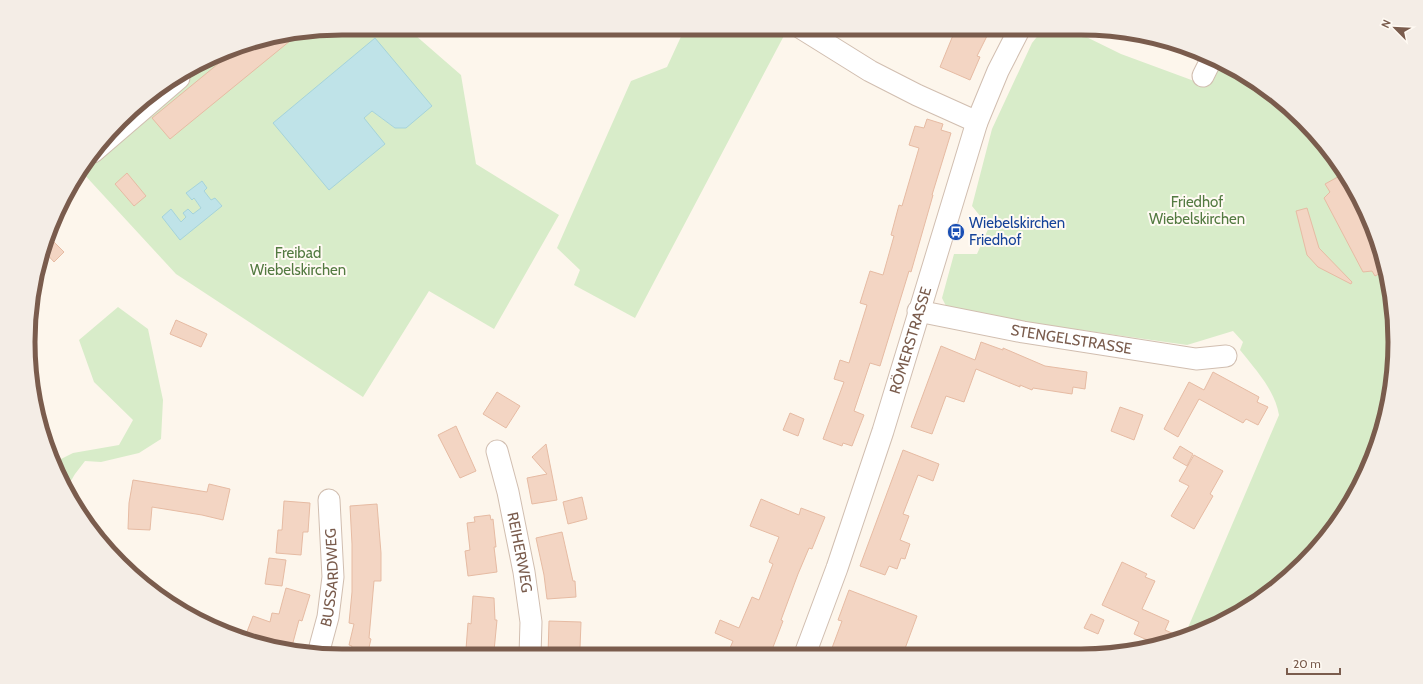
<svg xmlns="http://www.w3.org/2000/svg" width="1423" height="684" viewBox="0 0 1423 684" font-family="Cabin,sans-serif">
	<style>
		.green { fill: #d8ecc9; fill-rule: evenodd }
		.water { fill: #bfe3e8; stroke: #a5d3da }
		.building { fill: #f3d5c3; stroke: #e6bba3 }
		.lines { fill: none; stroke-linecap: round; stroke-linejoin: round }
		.street-casing { stroke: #d1beb0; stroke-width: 23 }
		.street { stroke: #fff; stroke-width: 21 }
		.labels { text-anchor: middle; stroke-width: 4; stroke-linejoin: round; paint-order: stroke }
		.park-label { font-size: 15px; fill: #537a41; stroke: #fffaf3 }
		.transit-label { font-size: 15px; fill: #164399; stroke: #fffaf3; text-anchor: start }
		.street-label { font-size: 15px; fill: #7a5c4d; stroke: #fffaf3 }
		.rim { fill: none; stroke: #7a5c4d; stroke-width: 5 }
	</style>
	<rect width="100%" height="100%" fill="#fdf6ec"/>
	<path class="green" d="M342 28H407L461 75 476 164 559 215 494 329 429 291 363 397 176 274 81 171 92 157 194 70 241 45ZM375 38 395 128 372 111 364 118ZM204 191 211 201 180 240 171 210 181 222 186 217 188 209 193 215 201 208 194 198Z
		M685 28H785L787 30 635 318 574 285 580 270 557 248 631 81 667 67Z
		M1044 28H1068L1121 54 1205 85 1218 61 1256 81 1303 120 1342 168 1371 222 1389 281 1395 342 1389 403 1371 462 1330 533 1272 591 1201 632 1184 637 1279 415C1275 390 1255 369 1240 350L1243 342 1233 331 1187 345 1031 323 946 306 942 298 954 254H977L989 227 972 206 992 129 1032 43Z
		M118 307 148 329 163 400 161 439 139 453 101 462 85 461 75 474 66 489 60 481 55 462 73 453 119 445 133 420 94 382 79 340Z"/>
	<path class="water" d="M375 38 432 106 406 128H395L372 111 364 118 385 144 329 190 273 123Z
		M202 181 207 188 204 191 211 200 215 198 222 206 180 240 162 217 171 209 181 222 186 217 183 213 188 209 193 214 201 208 194 198 192 200 186 193Z"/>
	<path class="building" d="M956 28H991L977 56 980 57 970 80 940 67Z
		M296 36 170 139 152 118 241 45Z
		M927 119 943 124 941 130 951 133 932 195H933L911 272 909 271 880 366 870 363 854 411 864 415 852 446 843 443 842 446 823 439 844 382 834 379 840 360 849 363 867 305 860 303 870 271 883 275 894 236 891 235 899 205 902 206 919 148 909 145 915 126 924 128Z
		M127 173 146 196 134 206 115 184Z
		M1345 173 1371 222 1386 270 1375 276 1372 271 1363 272 1324 198 1330 192 1325 184Z
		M1307 208 1319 248 1352 282 1351 284 1318 267 1307 255 1296 211Z
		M50 238 64 252 54 262 45 252Z
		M176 320 207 334 201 347 170 334Z
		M981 342 1003 350V348L1045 366 1087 372 1085 389 1073 387 1072 394 1033 388 1032 390 1020 385V387L976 369 964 402 946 396 932 434 911 427 941 346 975 360Z
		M1213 372 1259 397 1257 402 1268 407 1258 425 1246 419 1243 423 1199 399 1178 437 1164 429 1189 382 1204 390Z
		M497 392 520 406 506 428 483 414Z
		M1120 407 1143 415 1134 440 1111 431Z
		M790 413 804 419 798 436 783 430Z
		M456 426 476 471 460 478 438 435Z
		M546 444 557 500 532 504 527 478 547 474 532 457Z
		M1180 446 1193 454 1187 466 1173 458Z
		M903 450 939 464 933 481 918 475 903 514 909 516 900 540 910 544 905 559 901 558 897 569 889 566 885 575 860 566Z
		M1194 455 1223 471 1210 494 1213 496 1194 529 1171 516 1189 486 1179 481Z
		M133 480 207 492 209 484 230 489 223 520 202 515 152 507 150 530 128 529 129 503Z
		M582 497 587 519 568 524 563 502Z
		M761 499 799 515 801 508 825 517 812 549 809 548 798 574 781 620 783 621 770 655H727L733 641 715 633 720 620 739 628 752 597 759 600 773 564 769 562 779 537 750 526Z
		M284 501 310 503 308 532H303L301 555 276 553 278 530H282Z
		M377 504 381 553V581H374L369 638 371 639 367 656H349L352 646 349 645 354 624 349 623 352 592V544L350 506Z
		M490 515 491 520 493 519 496 547H494L497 572 468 576 465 551 470 550 467 523 475 522 474 517Z
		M562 532 573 581H575L576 597 547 599 544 575 536 538Z
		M269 558 286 560 282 586 265 584Z
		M1122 562 1147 574 1145 577 1155 581 1142 609 1169 621 1165 630 1181 637 1156 644 1134 634 1139 622 1102 605Z
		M286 588 310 595 302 621 299 620 291 650 245 637 253 616 270 622 272 613 279 614Z
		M849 590 917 616 903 654H850L832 648 842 621 838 620Z
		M473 596 494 598 495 620H497L494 651 466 649 468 623 471 624Z
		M1091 614 1104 620 1098 634 1084 628Z
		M549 621 581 622 580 648H574V655H548Z"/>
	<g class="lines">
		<defs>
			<g id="street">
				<path d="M801 28 870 71 917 95 977 122"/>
				<path d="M1203 76 1212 58"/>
				<path d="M93 152 179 78"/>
				<path id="s1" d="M918 311 1023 332 1196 359 1226 356"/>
				<path id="s2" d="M497 451 508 492 524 572 531 622 530 655"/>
				<path id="s3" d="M318 654 328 617 333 577 329 500"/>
				<path id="s4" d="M805 654 837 568 883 431 977 122 998 71 1020 28"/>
			</g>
		</defs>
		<use href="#street" class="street-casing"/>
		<use href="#street" class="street"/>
	</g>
	<defs>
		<symbol id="bus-disc" viewBox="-11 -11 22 22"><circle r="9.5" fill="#1a4fb4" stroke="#fffaf3"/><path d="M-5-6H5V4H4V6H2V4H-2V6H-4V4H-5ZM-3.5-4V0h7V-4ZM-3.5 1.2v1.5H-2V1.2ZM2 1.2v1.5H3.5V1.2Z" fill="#fff"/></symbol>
	</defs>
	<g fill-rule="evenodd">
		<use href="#bus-disc" x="946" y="222" width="20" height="20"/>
	</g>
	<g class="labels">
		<g class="park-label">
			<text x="1197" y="207">Friedhof<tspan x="1197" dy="17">Wiebelskirchen</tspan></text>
			<text x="298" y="258">Freibad<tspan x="298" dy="17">Wiebelskirchen</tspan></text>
		</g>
		<g class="transit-label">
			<text x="969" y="228">Wiebelskirchen<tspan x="969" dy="17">Friedhof</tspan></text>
		</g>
		<g class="street-label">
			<text dy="5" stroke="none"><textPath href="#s1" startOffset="156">STENGELSTRASSE</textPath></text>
			<text dy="5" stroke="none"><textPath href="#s4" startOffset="331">RÖMERSTRASSE</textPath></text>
			<text dy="5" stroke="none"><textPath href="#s2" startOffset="104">REIHERWEG</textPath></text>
			<text dy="5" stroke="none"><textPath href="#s3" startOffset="78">BUSSARDWEG</textPath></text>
		</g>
	</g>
	<path d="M0 0H1423V684H0ZM342 35H1081A307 307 0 0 1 1388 342V342A307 307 0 0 1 1081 649H342A307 307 0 0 1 35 342V342A307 307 0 0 1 342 35Z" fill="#f4ede6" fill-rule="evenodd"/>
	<path class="rim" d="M342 35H1081A307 307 0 0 1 1388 342V342A307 307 0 0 1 1081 649H342A307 307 0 0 1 35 342V342A307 307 0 0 1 342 35Z"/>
	<g transform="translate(1395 28) rotate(294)" stroke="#fffaf3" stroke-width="3" paint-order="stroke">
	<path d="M0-3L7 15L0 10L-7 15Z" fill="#7a5c4d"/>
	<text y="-6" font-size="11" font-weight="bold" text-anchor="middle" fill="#7a5c4d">N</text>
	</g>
	<path d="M1287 668v6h53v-6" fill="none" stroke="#7a5c4d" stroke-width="2"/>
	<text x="1293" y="668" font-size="12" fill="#7a5c4d" stroke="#fffaf3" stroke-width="3" paint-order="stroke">20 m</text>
</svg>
